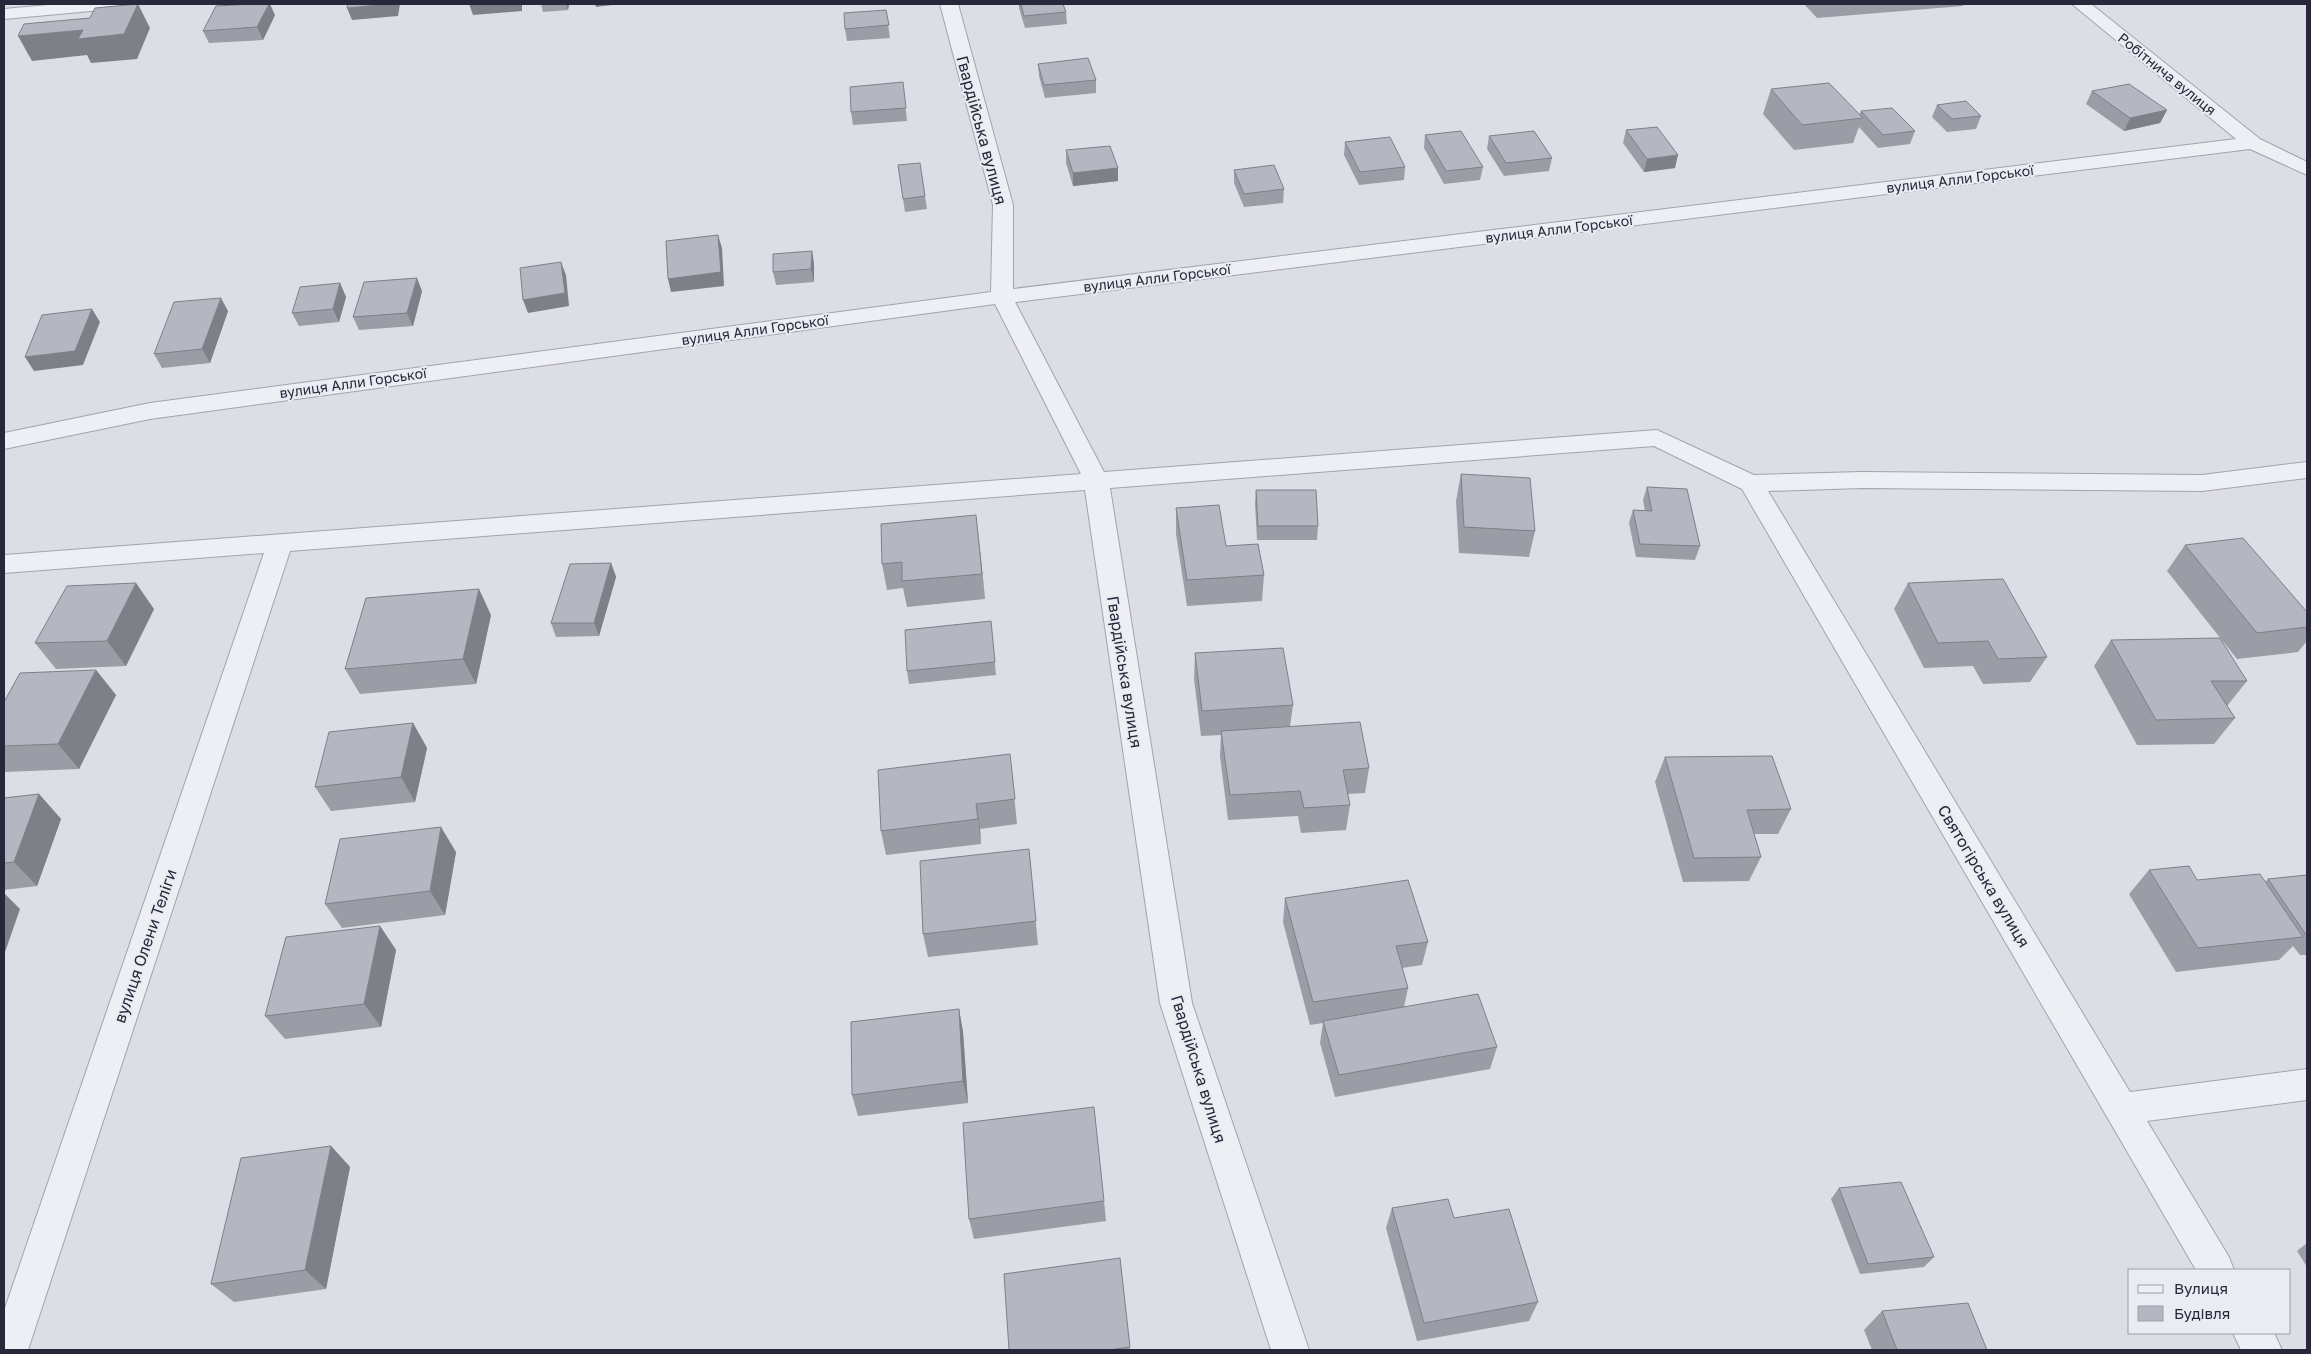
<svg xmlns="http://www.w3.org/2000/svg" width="2311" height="1354" viewBox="0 0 2311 1354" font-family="'Golos Text',sans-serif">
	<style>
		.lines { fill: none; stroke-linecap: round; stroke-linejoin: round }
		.minor-casing { stroke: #a2a3ae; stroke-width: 2 }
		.minor { fill: #eeeff4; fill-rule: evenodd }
		.wall { fill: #9b9da6 }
		.shaded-wall { fill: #7e7f87 }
		.building { fill: #b4b6c1; stroke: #7e7f87 }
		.labels { text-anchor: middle; stroke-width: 4; stroke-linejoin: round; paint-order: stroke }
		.far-street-label { font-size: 14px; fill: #27293a; stroke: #ebecf3 }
		.street-label { font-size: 16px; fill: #27293a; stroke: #ebecf3 }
	</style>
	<rect width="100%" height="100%" fill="#dcdde5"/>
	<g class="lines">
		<defs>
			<path id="minor" d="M59 4H122L119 8 113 9 4 19V9Z
				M940 4H958L1013 205V289L2236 139 2072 4H2091L2260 139 2307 162V175L2250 149 1015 302 1104 472 1657 430 1754 475 1862 472 2202 475 2307 462V478L2202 491 1862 488 1768 491 2130 1092 2307 1069V1100L2147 1121 2229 1257 2234 1270H2196L1742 489 1654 446 1110 488 1192 1003 1309 1350H1271L1160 1003 1085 490 290 551 28 1350H4V1311L264 553 4 573V555L1081 474 995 304 150 419 4 449V433L150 403 991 292 993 205Z
				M2233 1333H2274L2282 1350H2241Z"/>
		</defs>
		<use href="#minor" class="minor-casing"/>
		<use href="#minor" class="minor"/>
	</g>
	<path class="wall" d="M541 4H569L568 10 543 12Z
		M1019 4H1063L1066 12 1067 24 1025 28 1019 8Z
		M1804 4H1964L1963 6 1817 18Z
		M886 10 890 38 847 41 845 29Z
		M275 15 263 40 209 43 203 31Z
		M1038 64 1096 80V93L1045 98 1039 76Z
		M903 82 907 121 853 125 851 112Z
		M1771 89 1859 115 1861 111 1915 131 1910 144 1878 148 1859 127 1853 143 1794 150 1763 114Z
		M2092 91 2167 110 2160 123 2124 131 2086 104Z
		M1937 105 1981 116 1976 129 1947 132 1932 117Z
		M1626 130 1675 168 1644 172 1623 143Z
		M1425 135 1483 167 1480 180 1444 184 1424 148Z
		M1489 136 1552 158 1549 171 1504 176 1487 149Z
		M1345 142 1405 167 1404 180 1359 185 1344 155Z
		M1066 150 1118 168V181L1073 186 1066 163Z
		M898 165 925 196 927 209 905 212Z
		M1234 170 1284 189 1283 203 1244 207 1234 183Z
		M812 251 814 264V282L776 285 773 272Z
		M340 283 346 297 339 322 299 326 292 313Z
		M422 291 413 326 359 330 353 317Z
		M228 311 210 363 162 368 154 354Z
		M1461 474 1535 531 1529 557 1459 553 1456 501Z
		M1647 487 1700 546 1695 560 1636 557 1629 523 1633 510 1645 511 1643 500Z
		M1256 490 1318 526 1317 540H1257L1255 503Z
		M1176 508 1264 575 1262 601 1187 606 1176 534Z
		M979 541 985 599 907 607 903 588 887 590 882 564Z
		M2185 545 2307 612V641L2298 652 2237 659 2167 571Z
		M611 563 616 577 599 636 556 637 551 623Z
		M1908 583 2047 657 2030 682 1983 684 1973 666 1924 668 1894 609Z
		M154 609 126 666 56 669 35 643Z
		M491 615 476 684 360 694 345 669Z
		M991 621 996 675 909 684 907 671Z
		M2111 640 2247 681 2227 706 2235 718 2214 744 2137 745 2094 666Z
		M1195 653 1293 705 1290 727 1369 768 1365 793 1347 794 1350 805 1346 830 1301 833 1298 816 1228 820 1220 756 1221 735 1201 736 1194 679Z
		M96 670 116 695 79 769 4 772V702Z
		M413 723 427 748 415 802 331 811 315 787Z
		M1010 754 1017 824 980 829 981 844 886 855 881 831Z
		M1665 757 1791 809 1778 834H1754L1761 857 1749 881 1683 882 1655 782Z
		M39 794 61 819 37 886 4 890V798Z
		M1029 849 1038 945 928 957 923 934Z
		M456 852 445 915 342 928 325 904Z
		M2149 870 2197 880 2265 882 2268 879 2307 875V955H2300L2293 946 2279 960 2176 972 2129 894Z
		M1285 898 1428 942 1422 965 1402 968 1408 988 1404 1007 1497 1047 1490 1069 1335 1097 1320 1043 1323 1023 1310 1025 1283 922Z
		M380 926 396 950 381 1027 285 1039 265 1016Z
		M959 1009 963 1032 968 1103 858 1116 852 1095Z
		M331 1146 350 1167 326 1289 234 1302 211 1284Z
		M1839 1188 1934 1257 1924 1267 1860 1274 1831 1199Z
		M1104 1201 1106 1221 974 1239 969 1219Z
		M1392 1208 1538 1302 1529 1321 1417 1341 1386 1228Z
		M2307 1243V1267L2297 1251Z
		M1120 1258 1130 1350H1009Z
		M1882 1311 1987 1350H1872L1864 1330Z"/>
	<path class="shaded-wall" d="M138 4 150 28 137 59 91 63 87 55 32 61 18 36 83 30Z
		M269 4H270L275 15 263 40 257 27Z
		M389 4H400L398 16 352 20 347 8Z
		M469 4H522V11L473 15Z
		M566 4H569L568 10Z
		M595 4H620L596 7Z
		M2167 110 2160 123 2124 131 2130 118Z
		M1678 155 1675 168 1644 172 1647 159Z
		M1118 168V181L1073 186V173Z
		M718 235 722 248 724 286 671 292 668 279Z
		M812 251 814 264V282L811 269Z
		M561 262 566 275 569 306 528 313 523 300Z
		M417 278 422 291 413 326 407 313Z
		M340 283 346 297 339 322 333 309Z
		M221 298 228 311 210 363 202 349Z
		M92 309 100 322 83 365 34 371 25 357Z
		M976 515 979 541 985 599 982 574Z
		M611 563 616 577 599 636 594 623Z
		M136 583 154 609 126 666 107 641Z
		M479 589 491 615 476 684 463 659Z
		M96 670 116 695 79 769 58 744Z
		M413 723 427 748 415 802 401 777Z
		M39 794 61 819 37 886 14 862Z
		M976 804 980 829 981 844 978 819Z
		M441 827 456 852 445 915 430 891Z
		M4 893 20 909 4 955Z
		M380 926 396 950 381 1027 364 1004Z
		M959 1009 963 1032 968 1103 963 1081Z
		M331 1146 350 1167 326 1289 305 1270Z"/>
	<path class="building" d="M138 4 124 34 78 39 83 30 18 36 24 24 90 18 95 8Z
		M253 4H269L257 27 203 31 216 6Z
		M348 4H389L347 8Z
		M1021 4H1063L1066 12 1024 16Z
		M886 10 889 25 845 29 844 13Z
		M1088 58 1096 80 1044 85 1038 64Z
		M903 82 906 108 851 112 850 87Z
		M1829 83 1863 118 1802 125 1771 89Z
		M2129 84 2167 110 2130 118 2092 91Z
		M1966 101 1981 116 1952 119 1937 105Z
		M1892 108 1915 131 1883 135 1861 111Z
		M1657 127 1678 155 1647 159 1626 130Z
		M1461 131 1483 167 1446 171 1425 135Z
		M1534 131 1552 158 1506 163 1489 136Z
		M1390 137 1405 167 1360 172 1345 142Z
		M1110 146 1118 168 1073 173 1066 150Z
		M920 163 925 196 903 199 898 165Z
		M1274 165 1284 189 1244 194 1234 170Z
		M718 235 721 272 668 279 666 241Z
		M812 251 811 269 773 272V254Z
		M561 262 565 293 523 300 520 268Z
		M417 278 407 313 353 317 364 282Z
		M340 283 333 309 292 313 300 287Z
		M221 298 202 349 154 354 174 302Z
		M92 309 75 351 25 357 42 315Z
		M1461 474 1530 478 1535 531 1464 527Z
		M1647 487 1687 489 1700 546 1640 544 1633 510 1652 511Z
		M1256 490H1316L1318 526H1258Z
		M1219 505 1226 546 1258 544 1264 575 1187 580 1176 508Z
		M976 515 982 574 902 581V562L882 564 881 524Z
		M2243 538 2307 612V627L2257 633 2185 545Z
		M611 563 594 623H551L570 564Z
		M2003 579 2047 657 1998 659 1988 641 1938 643 1908 583Z
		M136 583 107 641 35 643 67 586Z
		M479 589 463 659 345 669 366 598Z
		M991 621 995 662 907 671 905 630Z
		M2220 638 2247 681H2211L2235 718 2156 720 2111 640Z
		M1283 648 1293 705 1202 711 1195 653Z
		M96 670 58 744 4 746V702L20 673Z
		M1360 722 1369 768 1343 770 1350 805 1304 808 1300 791 1230 795 1221 731Z
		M413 723 401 777 315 787 329 732Z
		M1010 754 1015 799 976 804 978 819 881 831 878 770Z
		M1772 756 1791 809 1747 810 1761 857 1694 858 1665 757Z
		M39 794 14 862 4 863V798Z
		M441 827 430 891 325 904 340 839Z
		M1029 849 1036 921 923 934 920 861Z
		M2189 866 2197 880 2260 874 2303 937 2198 948 2149 870Z
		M2307 875V936L2268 879Z
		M1408 880 1428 942 1396 946 1408 988 1313 1002 1285 898Z
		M380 926 364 1004 265 1016 286 937Z
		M1478 994 1497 1047 1339 1075 1323 1021Z
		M959 1009 963 1081 852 1095 851 1022Z
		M1094 1107 1104 1201 969 1219 963 1123Z
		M331 1146 305 1270 211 1284 241 1158Z
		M1901 1182 1934 1257 1868 1264 1839 1188Z
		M1448 1199 1454 1218 1509 1209 1538 1302 1424 1323 1392 1208Z
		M1120 1258 1130 1347 1109 1350H1009L1004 1274Z
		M1968 1303 1987 1350H1897L1882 1311Z"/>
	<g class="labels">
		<g class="far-street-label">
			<text transform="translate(2167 74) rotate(39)" y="5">Робітнича вулиця</text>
			<text transform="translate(1960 179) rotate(-7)" y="5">вулиця Алли Горської</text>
			<text transform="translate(1559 229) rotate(-7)" y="5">вулиця Алли Горської</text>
			<text transform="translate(1157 278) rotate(-7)" y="5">вулиця Алли Горської</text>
			<text transform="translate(755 330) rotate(-8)" y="5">вулиця Алли Горської</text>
			<text transform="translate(353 383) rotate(-8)" y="5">вулиця Алли Горської</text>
		</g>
		<g class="street-label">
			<text transform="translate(982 130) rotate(75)" y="6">Гвардійська вулиця</text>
			<text transform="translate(1125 672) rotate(81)" y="6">Гвардійська вулиця</text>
			<text transform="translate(1984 876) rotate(59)" y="6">Святогірська вулиця</text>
			<text transform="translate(145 946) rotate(-71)" y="6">вулиця Олени Теліги</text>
			<text transform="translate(1199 1069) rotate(73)" y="6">Гвардійська вулиця</text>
		</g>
	</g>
	<rect width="2311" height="1354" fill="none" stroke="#27293a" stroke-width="10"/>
	<rect x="2128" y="1269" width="162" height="65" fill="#ebecf3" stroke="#9d9ea9"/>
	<rect x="2138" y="1285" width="25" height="8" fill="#eeeff4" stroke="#9d9ea9"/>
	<text x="2174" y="1294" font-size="15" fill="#27293a">Вулиця</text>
	<rect x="2138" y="1306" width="25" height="15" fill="#b4b6c1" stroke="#9d9ea9"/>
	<text x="2174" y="1319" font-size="15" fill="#27293a">Будівля</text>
</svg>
